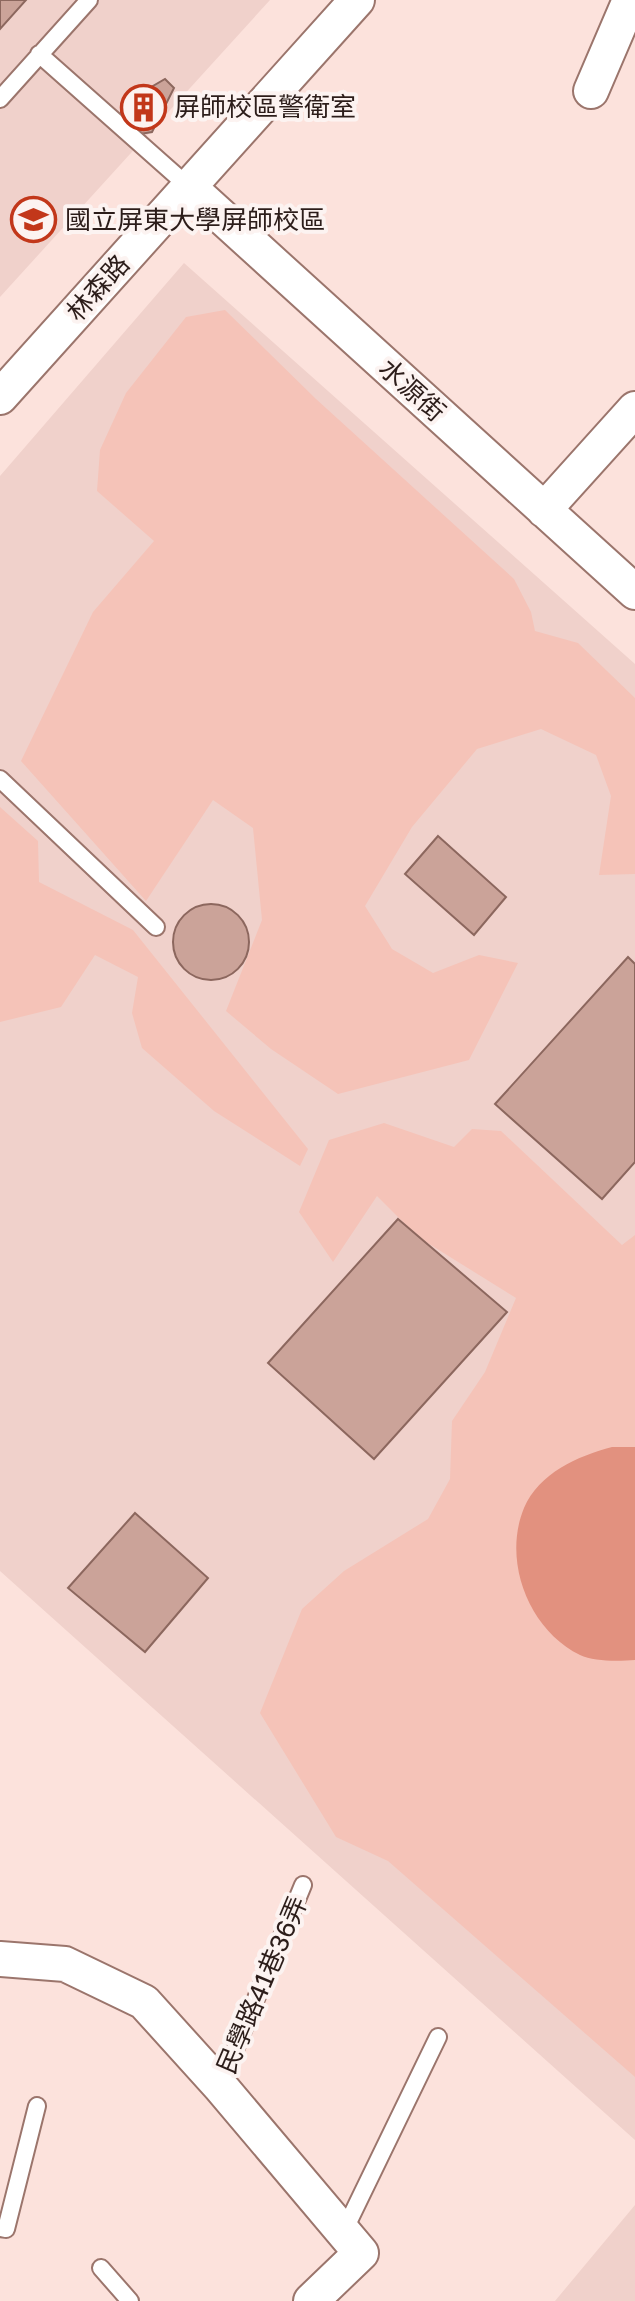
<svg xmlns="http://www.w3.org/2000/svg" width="635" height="2301" viewBox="0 0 635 2301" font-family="'Golos Text','Noto Sans TC',sans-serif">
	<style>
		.built { fill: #f0d1cb }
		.green { fill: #f5c3b8 }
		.water { fill: #e2917f }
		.building { fill: #cba399; stroke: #8c675e; stroke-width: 2 }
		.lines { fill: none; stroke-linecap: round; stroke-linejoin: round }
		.lane-casing { stroke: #9b756c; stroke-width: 20 }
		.street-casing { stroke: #9b756c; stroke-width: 38 }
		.lane { stroke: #fff; stroke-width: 16 }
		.street { stroke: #fff; stroke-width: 34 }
		.labels { text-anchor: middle; stroke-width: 8; stroke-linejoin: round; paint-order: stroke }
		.poi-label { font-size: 26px; fill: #2c1d1a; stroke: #fcf3f1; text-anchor: start }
		.street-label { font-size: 26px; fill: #2c1d1a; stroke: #fcf3f1 }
	</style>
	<rect width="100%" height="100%" fill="#fce2dc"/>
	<path class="built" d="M0 0H270L0 297Z
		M184 263 635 664V2140L0 1571V476Z
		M635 2205V2301H555Z"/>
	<path class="green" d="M225 310 316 399 514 579 531 612 535 631 578 643 635 698V874L599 875 611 796 596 755 541 729 477 749 412 827 365 906 392 949 433 973 479 955 518 963 469 1060 338 1094 271 1049 226 1011 262 920 253 828 213 800 146 901 21 761 93 612 154 541 97 491 100 450 126 393 186 317Z
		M0 807 38 841 39 882 133 930 308 1149 300 1166 214 1111 142 1048 132 1013 138 977 95 955 61 1007 0 1022Z
		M384 1123 454 1147 472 1129 501 1131 622 1245 635 1235V2077L388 1861 336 1837 260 1713 302 1609 344 1571 428 1519 450 1479 452 1421 485 1372 516 1298 418 1237 377 1196 333 1262 299 1212 329 1140Z"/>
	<path class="water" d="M612 1447H635V1660C620 1661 594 1662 580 1655 529 1630 502 1561 524 1508 539 1473 578 1456 612 1447Z"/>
	<path class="building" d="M0 0H26L0 29Z
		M165 79 174 88 152 132 134 135 120 119 122 104Z
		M438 836 506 897 474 935 405 874Z
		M173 942a38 38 0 1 1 76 0a38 38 0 1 1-76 0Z
		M628 957 635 964V1162L602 1199 495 1104Z
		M398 1219 507 1312 374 1459 268 1363Z
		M135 1513 208 1578 145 1652 68 1588Z"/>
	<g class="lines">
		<defs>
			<path id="lane" d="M39 54 189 187
				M0 99 89 0
				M0 779 156 927
				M220 2086 303 1885
				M0 2228 6 2229 37 2106
				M344 2231 438 2037
				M101 2268 130 2301"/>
			<path id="street" d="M591 91 630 0
				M189 187 635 592
				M0 397 357 0
				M544 510 635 409
				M0 1959 65 1964 144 2002 220 2086 361 2253 311 2301"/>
		</defs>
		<use href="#lane" class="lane-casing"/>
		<use href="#street" class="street-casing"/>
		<use href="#lane" class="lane"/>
		<use href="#street" class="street"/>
	</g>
	<defs>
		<symbol id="building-ring" viewBox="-11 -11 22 22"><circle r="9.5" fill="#fcf3f1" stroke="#c2371a" stroke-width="1.5"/><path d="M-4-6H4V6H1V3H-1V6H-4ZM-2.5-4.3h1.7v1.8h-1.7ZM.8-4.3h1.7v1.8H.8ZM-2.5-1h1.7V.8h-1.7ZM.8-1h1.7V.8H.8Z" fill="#c2371a"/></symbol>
		<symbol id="university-ring" viewBox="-11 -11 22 22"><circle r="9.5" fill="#fcf3f1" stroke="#c2371a" stroke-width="1.5"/><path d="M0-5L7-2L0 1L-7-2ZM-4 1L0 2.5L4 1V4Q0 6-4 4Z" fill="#c2371a"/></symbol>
	</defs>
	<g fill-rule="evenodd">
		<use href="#building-ring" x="118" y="82" width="51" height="51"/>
		<use href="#university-ring" x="8" y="194" width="51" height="51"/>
	</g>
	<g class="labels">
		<g class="poi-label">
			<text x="174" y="116">屏師校區警衛室</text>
			<text x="65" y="229">國立屏東大學屏師校區</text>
		</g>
		<g class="street-label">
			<text transform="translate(98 288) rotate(-48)" y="9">林森路</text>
			<text transform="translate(412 390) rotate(42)" y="9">水源街</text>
			<text transform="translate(262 1985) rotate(-67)" y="9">民學路41巷36弄</text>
		</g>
	</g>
</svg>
